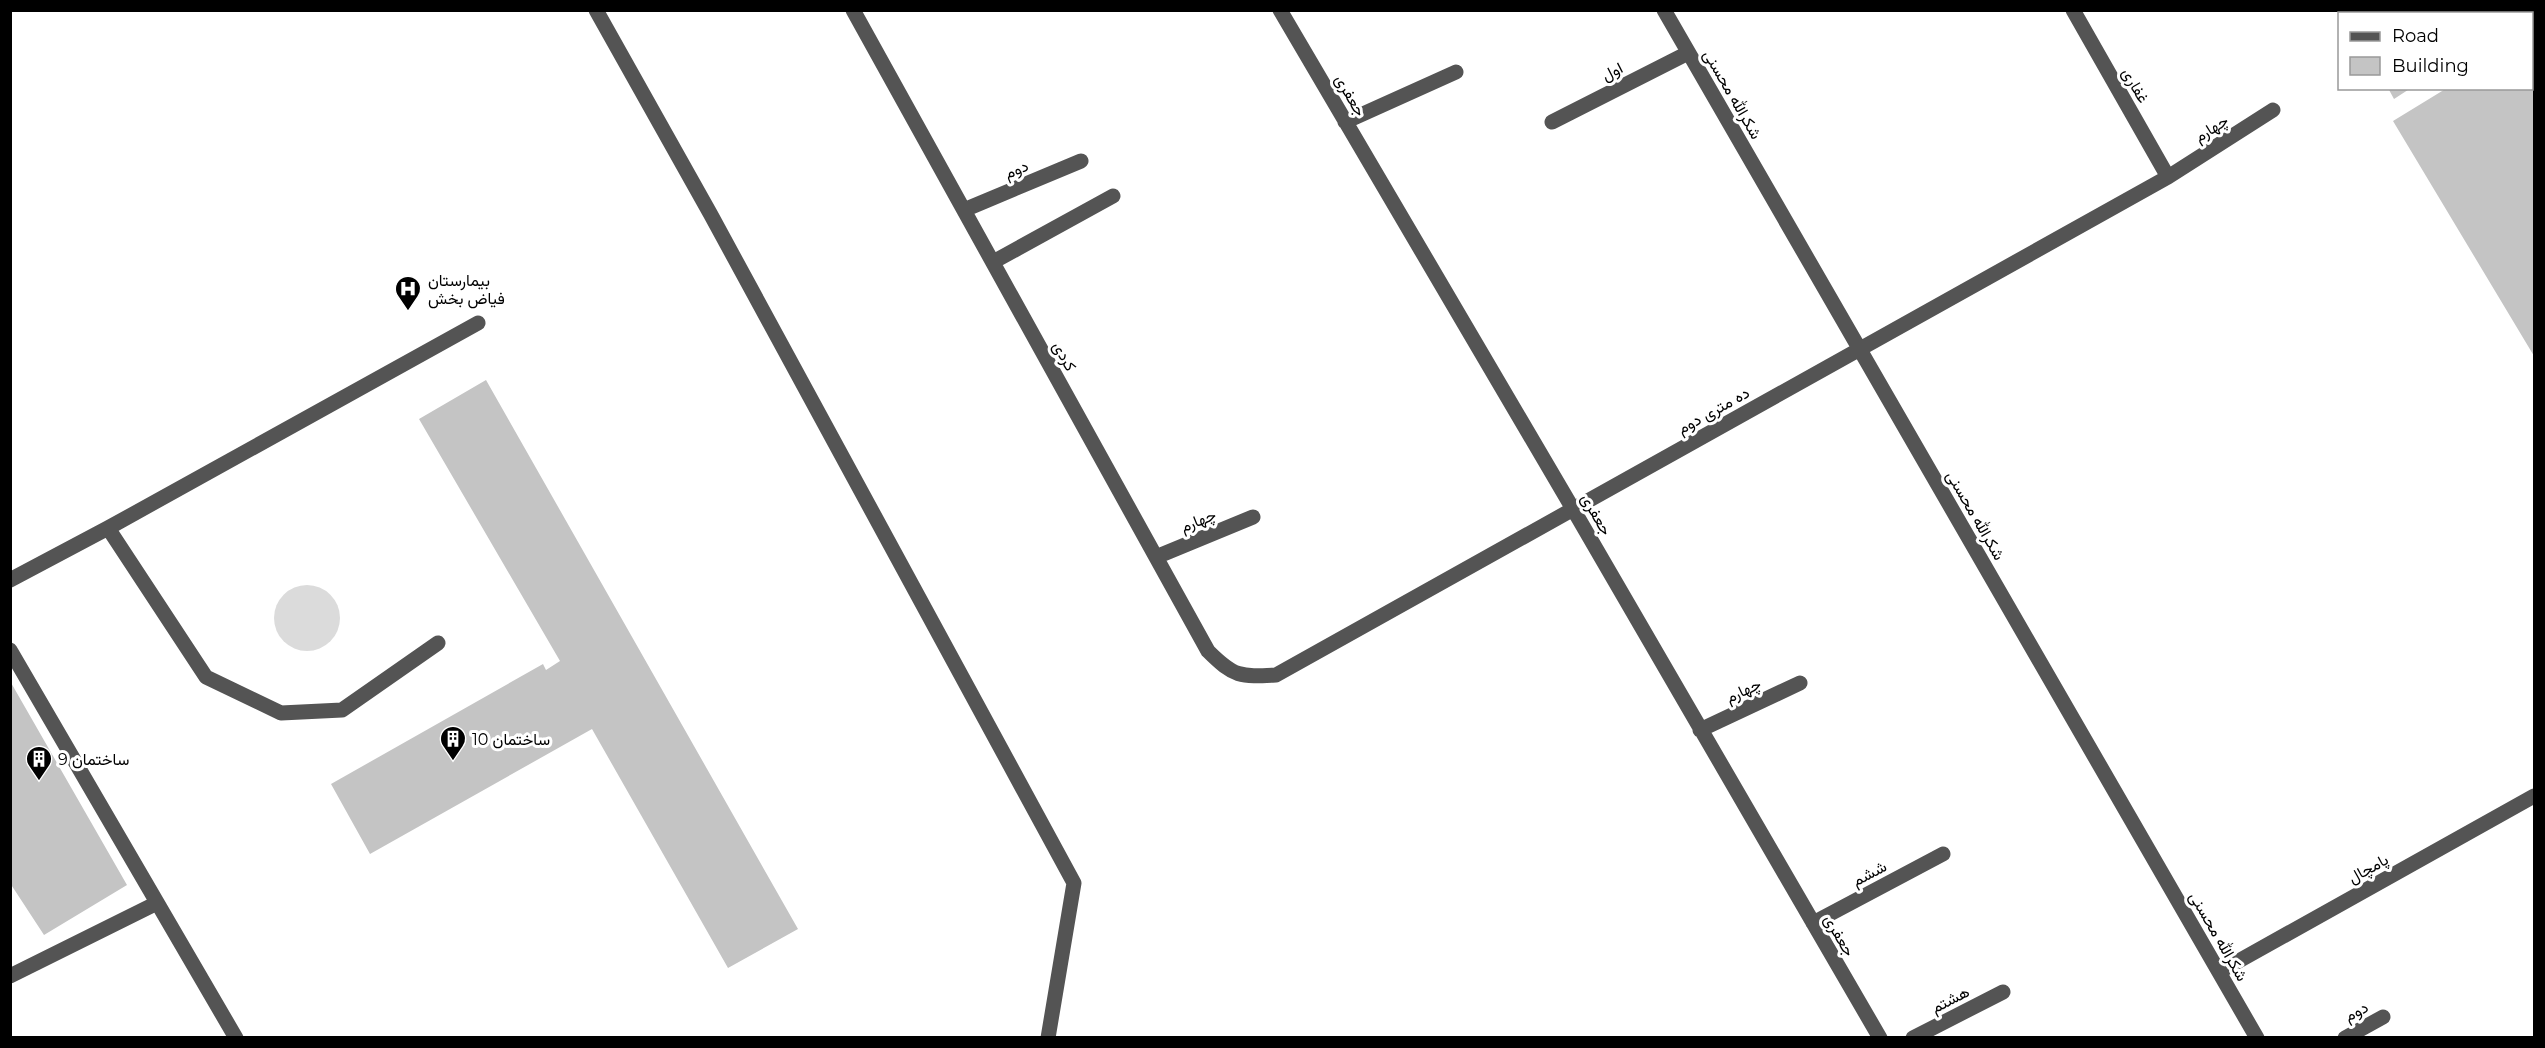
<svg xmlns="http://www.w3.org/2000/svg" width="2545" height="1048" viewBox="0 0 2545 1048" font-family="Montserrat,Vazirmatn,sans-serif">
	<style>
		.green { fill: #dbdbdb }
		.building { fill: #c4c4c4 }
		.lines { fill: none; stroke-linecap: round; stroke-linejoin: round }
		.minor { stroke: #545454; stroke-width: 15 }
		.labels { text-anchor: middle; stroke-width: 6; stroke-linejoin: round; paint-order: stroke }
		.street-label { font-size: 16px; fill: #000; stroke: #fff }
		.poi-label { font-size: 16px; fill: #000; stroke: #fff; text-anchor: start }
	</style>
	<rect width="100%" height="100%" fill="#fff"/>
	<path class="green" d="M274 618a33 33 0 1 1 66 0a33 33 0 1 1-66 0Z"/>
	<path class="building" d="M2342 10H2534V17L2532 18V14H2344Z
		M2534 36V356L2393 121 2447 88H2532V38Z
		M2388 88H2411L2394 99Z
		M486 380 798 929 728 968 592 729 370 854 331 784 543 664 546 670 560 661 419 419Z
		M10 681 127 885 44 935 10 883Z"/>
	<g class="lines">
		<path class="minor" d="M596 10 711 215 1074 883 1048 1038
			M853 10 1208 651C1234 677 1240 677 1276 675L2168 177 2273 110
			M1280 10 1573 509 1880 1038
			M1664 10 2257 1038
			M2073 10 2168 177
			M1345 122 1456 72
			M1552 122 1688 53
			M964 210 1081 161
			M993 262 1113 196
			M108 528 206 677 281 713 342 710 438 643
			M1156 557 1253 517
			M10 580 108 528 478 323
			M10 650 236 1038
			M1700 730 1800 683
			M1813 923 1943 854
			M2219 972 2534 796
			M10 976 157 903
			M1913 1038 2003 992
			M2345 1038 2383 1017"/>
	</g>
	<defs>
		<symbol id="hospital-pin" viewBox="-11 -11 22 30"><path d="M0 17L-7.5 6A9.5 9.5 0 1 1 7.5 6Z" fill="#000" stroke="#fff"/><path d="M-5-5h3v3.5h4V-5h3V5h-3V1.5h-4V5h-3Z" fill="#fff"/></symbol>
		<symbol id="building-pin" viewBox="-11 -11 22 30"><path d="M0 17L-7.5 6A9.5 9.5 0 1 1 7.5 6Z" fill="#000" stroke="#fff"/><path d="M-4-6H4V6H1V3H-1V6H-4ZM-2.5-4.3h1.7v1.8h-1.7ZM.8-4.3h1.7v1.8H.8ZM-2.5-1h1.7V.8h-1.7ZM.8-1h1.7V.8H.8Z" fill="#fff"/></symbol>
	</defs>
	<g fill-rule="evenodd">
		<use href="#hospital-pin" x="393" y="274" width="30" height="40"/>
		<use href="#building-pin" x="438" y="724" width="30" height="40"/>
		<use href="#building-pin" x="24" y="744" width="30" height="40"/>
	</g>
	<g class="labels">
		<g class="street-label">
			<text transform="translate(1612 71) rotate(-27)" y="6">اول</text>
			<text transform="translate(2136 85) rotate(60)" y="6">غفاری</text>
			<text transform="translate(1733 94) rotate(60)" y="6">شکرالله محسنی</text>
			<text transform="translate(1351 95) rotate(60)" y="6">جعفری</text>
			<text transform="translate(2211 128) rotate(-32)" y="6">چهارم</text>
			<text transform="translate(1016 169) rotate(-23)" y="6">دوم</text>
			<text transform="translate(1065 356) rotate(61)" y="6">کردی</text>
			<text transform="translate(1713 410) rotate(-29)" y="6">ده متری دوم</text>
			<text transform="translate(1597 514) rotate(60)" y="6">جعفری</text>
			<text transform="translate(1976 515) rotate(60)" y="6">شکرالله محسنی</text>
			<text transform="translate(1198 520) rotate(-22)" y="6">چهارم</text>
			<text transform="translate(1743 690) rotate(-25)" y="6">چهارم</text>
			<text transform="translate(2368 868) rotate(-29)" y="6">پامچال</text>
			<text transform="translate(1869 873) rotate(-28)" y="6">ششم</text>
			<text transform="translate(1840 935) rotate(60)" y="6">جعفری</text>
			<text transform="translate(2219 936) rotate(60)" y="6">شکرالله محسنی</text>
			<text transform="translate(1950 999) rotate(-27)" y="6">هشتم</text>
			<text transform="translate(2356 1011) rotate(-28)" y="6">دوم</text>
		</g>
		<g class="poi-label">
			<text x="428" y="286">بیمارستان<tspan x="428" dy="18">فیاض بخش</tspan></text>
			<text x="472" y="745">ساختمان 10</text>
			<text x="58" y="765">ساختمان 9</text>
		</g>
	</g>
	<rect width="2545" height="1048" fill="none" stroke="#000000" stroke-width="24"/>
	<rect x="2338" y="12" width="195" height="78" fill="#ffffff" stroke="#999999" stroke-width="1.5"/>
	<rect x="2350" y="32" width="30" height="9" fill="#545454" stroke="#999999" stroke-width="1.5"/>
	<text x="2392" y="42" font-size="18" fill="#000000">Road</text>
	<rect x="2350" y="57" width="30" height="18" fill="#c4c4c4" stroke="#999999" stroke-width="1.5"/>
	<text x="2392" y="72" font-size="18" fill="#000000">Building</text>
</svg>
